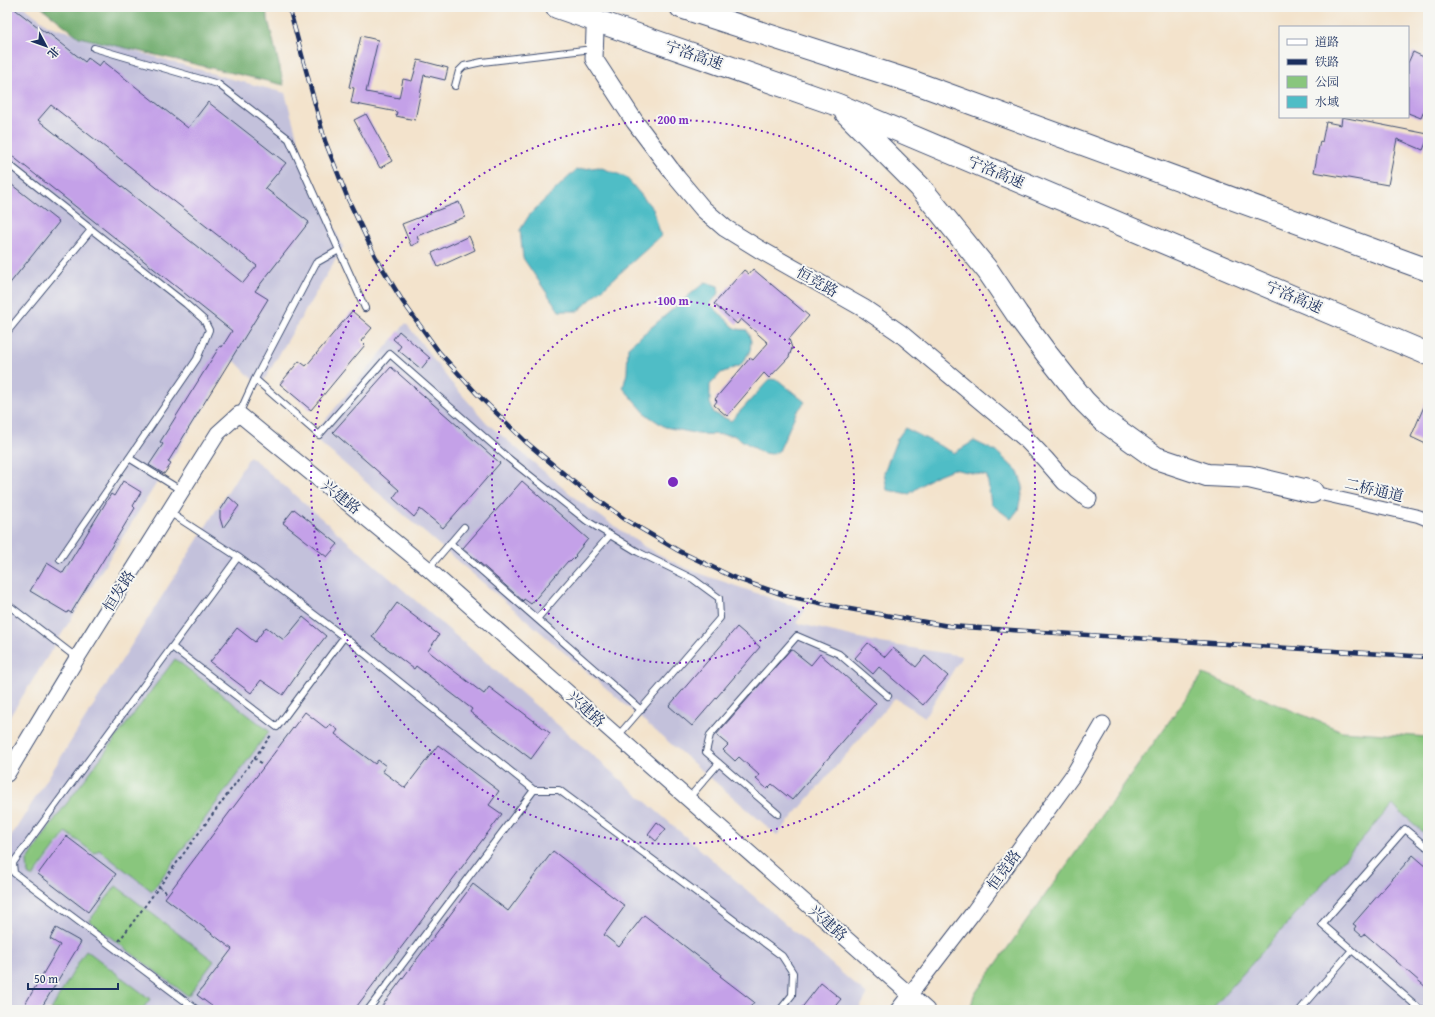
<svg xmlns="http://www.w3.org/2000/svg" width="1435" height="1017" viewBox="0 0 1435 1017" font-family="'Gentium Book Plus','Noto Serif SC',serif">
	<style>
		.industrial { fill: #c3c1db }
		.green { fill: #89c67d; stroke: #527a6e }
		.forest { fill: #6eab6c; stroke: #446d65 }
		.water { fill: #4fbdc6; stroke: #357692 }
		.building { fill: #c4a1e8; fill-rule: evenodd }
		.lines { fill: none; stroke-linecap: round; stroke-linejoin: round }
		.tertiary-tunnel { stroke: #c8bfb6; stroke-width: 15; stroke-dasharray: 15 8; stroke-linecap: butt }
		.service-casing { stroke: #3b4a6e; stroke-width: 8 }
		.minor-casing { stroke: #3b4a6e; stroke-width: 14 }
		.tertiary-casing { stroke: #3b4a6e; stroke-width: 17 }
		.secondary-casing { stroke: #3b4a6e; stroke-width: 19 }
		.motorway-casing { stroke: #3b4a6e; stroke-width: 24 }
		.path { stroke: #3b4a6e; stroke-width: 2; stroke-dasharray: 3 3; stroke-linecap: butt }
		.service { stroke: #fff; stroke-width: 6 }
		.minor { stroke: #fff; stroke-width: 12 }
		.tertiary { stroke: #fff; stroke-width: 15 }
		.secondary { stroke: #fff; stroke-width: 17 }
		.motorway { stroke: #fff; stroke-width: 22 }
		.rail-casing { stroke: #1b2f5e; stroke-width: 4.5 }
		.rail { stroke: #f6f6f2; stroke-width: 3; stroke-dasharray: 9; stroke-linecap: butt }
		.ring { fill: none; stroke: #7b2cbf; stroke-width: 2; stroke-dasharray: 2 4 }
		.labels { text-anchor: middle; stroke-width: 4; stroke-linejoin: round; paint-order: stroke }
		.street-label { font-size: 15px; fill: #1b2f5e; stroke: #f6f6f2 }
		.centre { fill: #7b2cbf; stroke: #f6f6f2; stroke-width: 2 }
		.ring-label { font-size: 12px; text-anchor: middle; font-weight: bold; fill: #7b2cbf; stroke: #f6f6f2; stroke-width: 4; stroke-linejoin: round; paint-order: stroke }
	</style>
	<rect width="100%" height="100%" fill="#f6f6f2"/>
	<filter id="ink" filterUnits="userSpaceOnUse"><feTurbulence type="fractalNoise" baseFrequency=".025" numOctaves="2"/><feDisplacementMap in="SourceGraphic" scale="8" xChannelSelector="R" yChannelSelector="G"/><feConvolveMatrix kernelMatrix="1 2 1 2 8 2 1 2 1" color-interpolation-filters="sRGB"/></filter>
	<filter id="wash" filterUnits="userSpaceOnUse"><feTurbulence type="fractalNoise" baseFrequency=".012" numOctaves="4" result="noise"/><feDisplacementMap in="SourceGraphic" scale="16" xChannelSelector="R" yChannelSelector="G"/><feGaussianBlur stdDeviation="0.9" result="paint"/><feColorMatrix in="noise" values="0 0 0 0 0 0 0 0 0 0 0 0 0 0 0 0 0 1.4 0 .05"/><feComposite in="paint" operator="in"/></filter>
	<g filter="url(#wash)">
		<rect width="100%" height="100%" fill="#f3e3cc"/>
		<path class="industrial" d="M7 7H24L49 26 224 77 285 93 305 165 343 247 260 387 234 360 7 721Z
			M406 323 449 380 487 423 580 502 645 547 687 569 805 610 796 623 881 643 962 656 925 717 895 698 777 835 312 436Z
			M250 456 867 995 859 1010H7V843Z
			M1392 805 1428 836V1010H1211Z"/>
		<path class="green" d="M175 659 269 731 152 891 99 850 94 853 66 832 32 878 28 874 27 861 52 823Z
			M1203 674 1342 731 1428 737V836L1392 805 1211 1010H970L974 995Z
			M116 886 214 961 188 996 89 921Z
			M86 950 150 999 142 1010H51Z"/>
		<path class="forest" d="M41 7H265L284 85 79 37Z"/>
		<path class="water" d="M599 167 626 177 653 209 661 236 578 311H559L523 258 520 230 530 214 576 170Z
			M705 282 718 286 719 293 710 304 736 329 747 330 751 341 750 351 741 365 721 373 710 385V403L714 413 731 421 770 379 778 380 805 402 796 413 779 451 772 454 763 453 733 435 699 434 665 427 647 415 623 388 627 373 628 347Z
			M905 428 954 453 974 441 997 452 1018 472 1023 486 1018 510 1011 519 991 504 987 476 953 469 933 477 909 494 887 490 884 472 897 439Z"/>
		<g id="blocks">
			<path class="building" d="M7 7H12L46 33 47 32 85 62 88 58 99 66 103 61 188 128 208 102 286 163 265 188 309 222 255 291 268 299 168 462 171 464 164 474 149 465 163 444 160 442 220 346 222 347 232 331 7 152ZM51 105 257 266 243 283 38 120Z
				M361 36 378 40 366 92 399 98 403 79 412 81 418 60 448 68 445 80 424 75 415 120 396 116 397 112 351 103 354 88 349 87Z
				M1413 52 1428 59V102L1421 118 1408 113V63Z
				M366 114 392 161 380 168 354 120Z
				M1342 117 1428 134V138L1423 150 1397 139 1388 185 1314 172 1320 141 1322 142 1326 122 1341 125Z
				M7 181 59 222 7 287Z
				M459 202 465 217 417 236 419 242 411 246 402 224Z
				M469 236 475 250 438 267 432 253Z
				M753 269 809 316 789 339 792 348 789 357 769 378 764 373 727 416 714 405 717 401 715 399 750 358 753 360 768 343 741 319 737 324 714 304 744 270 749 274Z
				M352 311 372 328 361 341 365 345 311 410 280 384 299 361 306 366Z
				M399 331 430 358 421 369 398 350 401 346 393 339Z
				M391 367 500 463 443 528 420 509 414 517 393 498 399 490 333 432Z
				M1428 397V445L1411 437Z
				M123 481 141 492 133 506 135 508 71 613 68 611 67 613 30 591 47 563 63 573 111 494 114 496Z
				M522 481 588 539 575 555 576 556 570 562 568 561 531 604 524 599 523 601 463 548Z
				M229 497 239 506 223 528 220 518V511Z
				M294 509 338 544 327 557 283 523Z
				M397 603 439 635 428 651 484 694 489 687 550 733 531 759 470 712 472 709 416 666 414 669 372 637Z
				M303 617 326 636 308 659 283 695 261 680 251 693 210 662 237 628 255 642 266 627 284 640Z
				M737 627 760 647 692 726 669 706Z
				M868 643 885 657 893 648 916 667 925 656 948 676 923 705 879 667 873 674 855 658Z
				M791 649 811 665 820 654 876 703 792 800 772 784 767 789 756 779 759 775 739 757 735 761 723 750 728 745 716 735Z
				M305 712 327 729 330 724 338 730 335 734 375 764 378 760 386 766 382 771 405 788 438 745 499 791 489 805 502 814 354 1010H217L197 995 232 949 165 898Z
				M657 822 666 829 656 841 648 834Z
				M66 836 116 874 88 912 38 874Z
				M553 851 625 906 604 935 619 947 644 915 721 974 720 976 754 1002 748 1010H379L473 884 508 911Z
				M1413 855 1428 868V989L1365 934 1362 936 1354 929 1356 926 1353 924Z
				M56 928 81 942 40 1010H31L24 1006 60 945 50 939Z
				M821 983 841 999 832 1010H800Z"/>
		</g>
	</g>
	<g filter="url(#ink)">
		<use href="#blocks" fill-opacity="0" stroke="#3b4a6e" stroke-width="1"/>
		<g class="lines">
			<path class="tertiary-tunnel" d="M595 30 604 7"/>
			<defs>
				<path id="service" d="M94 48 218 84 289 139 365 308
					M455 86 459 71 464 66 482 62 593 49
					M7 163 186 304 204 320 209 330 197 359 60 559
					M7 332 91 230
					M255 379 319 435 390 354 508 458 587 521 638 552 693 579 719 598 720 618 617 737
					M239 414 255 379 316 263 339 250
					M129 458 182 491
					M169 512 238 557 344 637 534 790H559L782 956 793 973 792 995 780 1010
					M450 543 641 710
					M428 569 464 527
					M7 604 77 658
					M537 619 610 535
					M172 647 277 727 344 637
					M688 799 719 763
					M778 814 706 752 710 735 797 636 839 654 888 696
					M1352 950 1421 1010
					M197 1010 14 873 13 863 238 557
					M368 1010 534 790
					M1300 1010 1352 950 1322 924 1405 829 1428 848"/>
				<path id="minor" d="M1312 492 1418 516 1428 520"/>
				<path id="tertiary" d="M7 774 77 658 218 433 239 414 428 569 927 1010
					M898 1010 972 914 1073 775 1103 724"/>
				<path id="secondary" d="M595 30 594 59 635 122 677 178 703 209 725 228 759 249 865 309 900 333 1025 438 1045 459 1065 482 1072 486 1088 499"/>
				<path id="motorway" d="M557 7 838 105 1428 354
					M681 7 916 83 1428 270
					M846 113 920 187 988 271 1017 314 1046 353 1084 401 1103 420 1156 458 1207 475 1249 477 1312 492"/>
			</defs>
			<use href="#service" class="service-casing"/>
			<use href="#minor" class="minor-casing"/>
			<use href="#tertiary" class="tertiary-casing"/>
			<use href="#secondary" class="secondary-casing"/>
			<use href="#motorway" class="motorway-casing"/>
			<path class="path" d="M254 758 263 764
				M159 887 167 893
				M119 941 272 734"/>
			<use href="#service" class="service"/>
			<use href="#minor" class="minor"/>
			<use href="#tertiary" class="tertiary"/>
			<use href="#secondary" class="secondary"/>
			<use href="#motorway" class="motorway"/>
			<defs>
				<path id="rail" d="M289 7 325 141 348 199 375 256 403 302 439 352 477 394 526 442 576 484 626 520 679 551 735 578 784 595 838 607 949 626 1428 657"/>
			</defs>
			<use href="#rail" class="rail-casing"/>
			<use href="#rail" class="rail"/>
		</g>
	</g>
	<g class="ring">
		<circle cx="673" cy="482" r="181"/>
		<circle cx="673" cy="482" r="362"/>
	</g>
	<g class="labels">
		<g class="street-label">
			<text transform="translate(694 55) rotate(19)" y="5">宁洛高速</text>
			<text transform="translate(996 172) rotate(23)" y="5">宁洛高速</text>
			<text transform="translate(817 282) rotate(29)" y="5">恒竞路</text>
			<text transform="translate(1294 297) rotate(23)" y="5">宁洛高速</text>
			<text transform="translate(1374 490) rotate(13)" y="5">二桥通道</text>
			<text transform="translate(341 497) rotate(39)" y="5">兴建路</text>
			<text transform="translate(119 591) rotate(-58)" y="5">恒发路</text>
			<text transform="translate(586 709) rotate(42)" y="5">兴建路</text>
			<text transform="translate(1004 870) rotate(-54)" y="5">恒竞路</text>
			<text transform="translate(828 923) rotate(42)" y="5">兴建路</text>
		</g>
	</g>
	<circle cx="673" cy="482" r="6" class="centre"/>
	<g class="ring-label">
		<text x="673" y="124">200 m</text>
		<text x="673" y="305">100 m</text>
	</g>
	<rect width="1435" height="1017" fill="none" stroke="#f6f6f2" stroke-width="24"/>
	<rect x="1279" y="26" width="130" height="92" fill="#f6f6f2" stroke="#9ea6b7"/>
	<rect x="1287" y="39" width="20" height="6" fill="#ffffff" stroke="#9ea6b7"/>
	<text x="1315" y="46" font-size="12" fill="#1b2f5e">道路</text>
	<rect x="1287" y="59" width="20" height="6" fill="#1b2f5e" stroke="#9ea6b7"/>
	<text x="1315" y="66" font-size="12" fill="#1b2f5e">铁路</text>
	<rect x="1287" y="76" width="20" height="12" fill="#89c67d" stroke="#9ea6b7"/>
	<text x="1315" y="86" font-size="12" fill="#1b2f5e">公园</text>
	<rect x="1287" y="96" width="20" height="12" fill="#4fbdc6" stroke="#9ea6b7"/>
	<text x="1315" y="106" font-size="12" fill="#1b2f5e">水域</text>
	<g transform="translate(46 46) rotate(131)" stroke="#f6f6f2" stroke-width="3" paint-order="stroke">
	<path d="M0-3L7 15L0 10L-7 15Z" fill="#1b2f5e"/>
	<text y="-6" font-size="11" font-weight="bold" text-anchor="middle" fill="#1b2f5e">北</text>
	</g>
	<path d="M28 983v6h90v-6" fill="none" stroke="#1b2f5e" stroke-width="2"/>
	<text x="34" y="983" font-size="12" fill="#1b2f5e" stroke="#f6f6f2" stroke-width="3" paint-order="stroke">50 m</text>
</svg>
